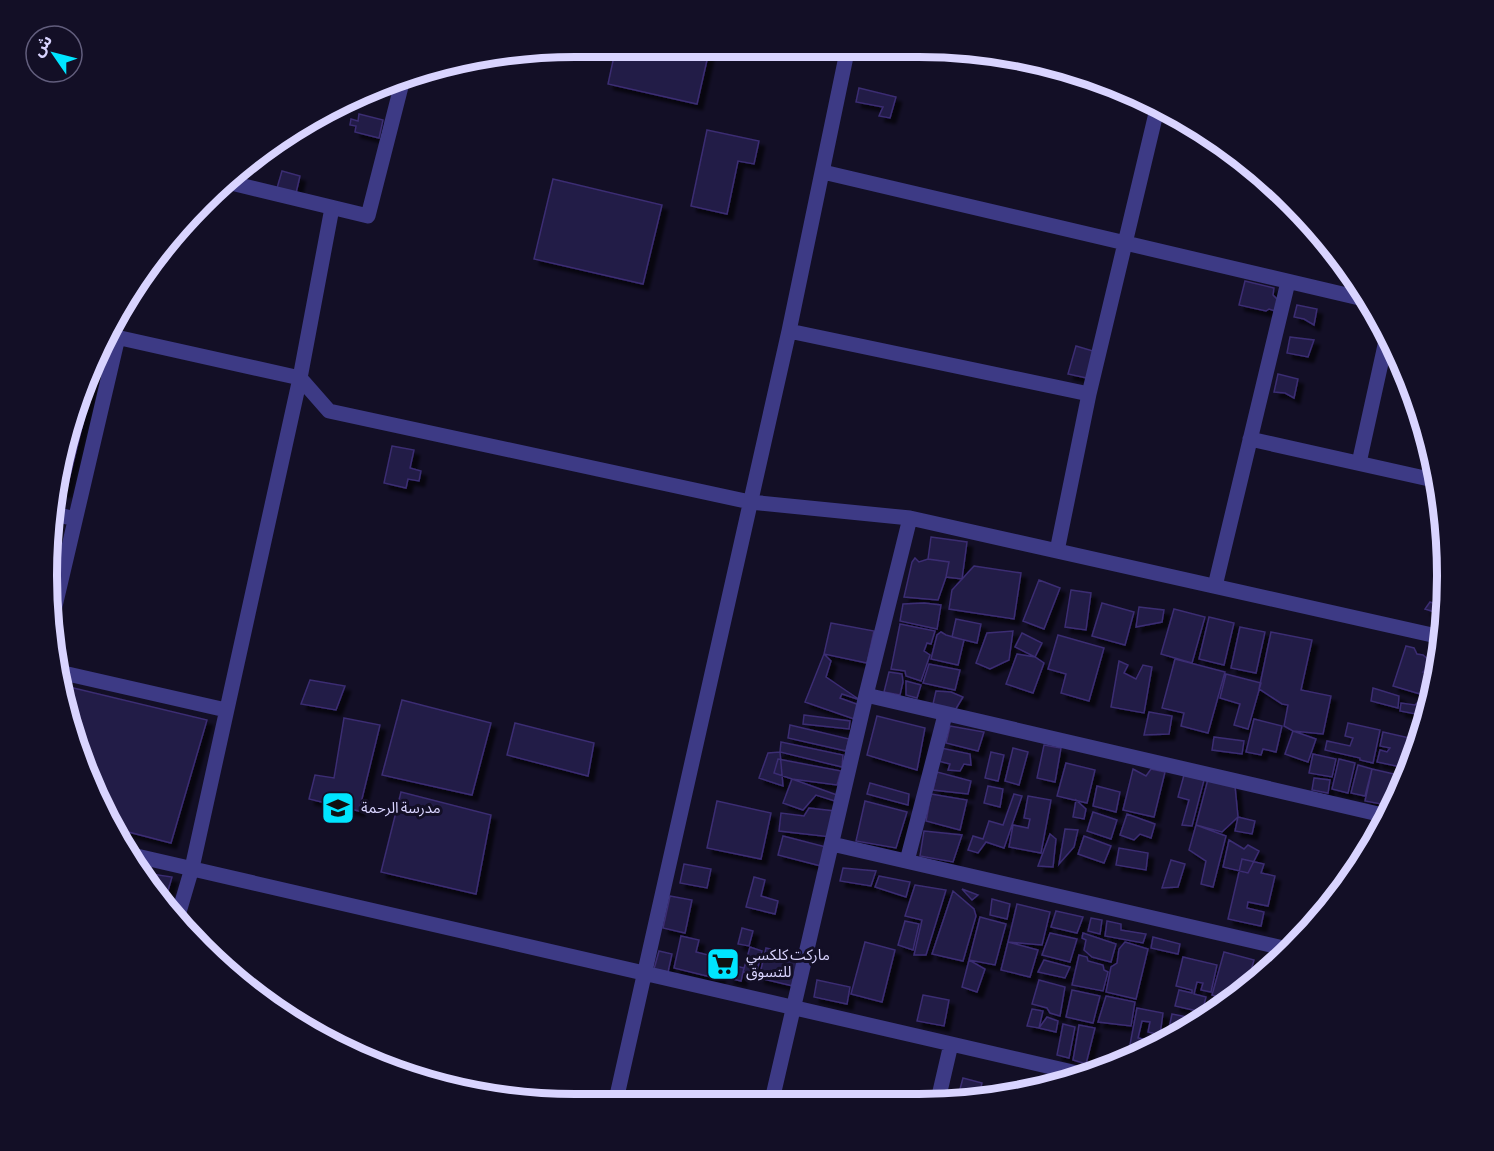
<svg xmlns="http://www.w3.org/2000/svg" width="1494" height="1151" viewBox="0 0 1494 1151" font-family="'Asap Condensed','Noto Sans Arabic',sans-serif">
	<style>
		.building { fill: #241b47; stroke: #3b2d73; stroke-width: 1.5; filter: url(#shadow) }
		.lines { fill: none; stroke-linecap: round; stroke-linejoin: round }
		.minor { stroke: #3d3a85; stroke-width: 15 }
		.labels { text-anchor: middle; stroke-width: 6; stroke-linejoin: round; paint-order: stroke }
		.poi-label { font-size: 15px; fill: #d9d4ff; stroke: #130f26; text-anchor: start }
		.rim { fill: none; stroke: #d9d4ff; stroke-width: 8 }
	</style>
	<defs>
		<filter id="shadow"><feDropShadow dx="5.5" dy="5.5" stdDeviation="1.5" flood-color="#0009"/></filter>
	</defs>
	<rect width="100%" height="100%" fill="#130f26"/>
	<path class="building" d="M616 47H710L697 104 608 84Z
		M859 88 896 97 890 118 879 116 883 107 856 102Z
		M359 114 383 120 379 138 355 132 356 126 350 125 351 119 358 121Z
		M707 130 759 141 754 164 738 161 727 214 691 206Z
		M282 171 300 176 296 193 277 188Z
		M553 179 662 205 643 284 534 259Z
		M1245 281 1274 288 1273 295 1278 300 1275 311 1269 309 1266 311 1239 305Z
		M1297 305 1317 309 1314 325 1304 319 1294 317Z
		M1290 337 1314 340 1308 357 1287 353Z
		M1076 346 1093 351 1087 378 1068 374Z
		M99 357 66 492 58 490 64 439Z
		M1278 374 1298 379 1294 398 1285 393 1274 392Z
		M392 446 414 450 410 468 421 471 419 481 408 479 406 488 384 483Z
		M52 530 57 532 49 556Z
		M931 537 967 542 962 579 946 577 949 562 928 559Z
		M915 558 919 562 928 559 949 562 946 577 938 600 904 597 912 562Z
		M974 566 1021 573 1014 619 949 609 952 590Z
		M1039 580 1060 588 1044 629 1023 621Z
		M1071 590 1091 593 1086 630 1065 627Z
		M1430 602 1444 607V615L1425 609Z
		M924 603 941 605 937 629 900 621 903 604Z
		M1102 603 1134 612 1125 645 1092 636Z
		M1139 607 1164 610 1162 622 1136 627Z
		M1174 609 1205 617 1192 663 1161 654Z
		M1209 617 1234 623 1224 665 1199 659Z
		M956 619 981 624 977 643 952 637Z
		M831 623 874 631 867 663 824 654Z
		M900 624 935 631 931 644 927 643 924 651 930 655 921 681 906 676 905 671 891 669Z
		M1240 627 1265 632 1256 673 1231 668Z
		M1013 631 1009 660 990 669 976 663 987 633Z
		M941 632 946 635 964 640 958 665 931 659 937 635Z
		M1271 632 1312 640 1301 690 1331 696 1323 734 1293 731 1284 726 1288 705 1282 704 1259 689Z
		M1022 633 1042 643 1035 657 1015 647Z
		M1058 635 1104 648 1089 701 1061 693 1066 674 1048 669Z
		M1406 646 1414 648 1417 654 1423 655 1438 668V675L1425 670 1423 672 1437 679 1435 687 1431 686 1427 696 1393 686Z
		M824 654 831 661 826 677 860 700 842 694 840 698 862 706 857 720 805 702Z
		M1017 654 1035 657 1044 663 1033 693 1006 684Z
		M1175 659 1225 672 1208 733 1181 726 1184 713 1162 708Z
		M1119 661 1128 665 1124 673 1136 679 1143 665 1152 667 1144 713 1111 707Z
		M929 664 960 670 955 690 923 683Z
		M889 672 902 674 903 682 900 695 884 692Z
		M1226 674 1261 683 1248 729 1234 725 1240 704 1220 698Z
		M310 680 345 686 336 710 301 704Z
		M906 681 921 685 917 698 906 695Z
		M61 685 207 720 171 843 117 829 65 713Z
		M1373 688 1399 696 1398 708 1371 701Z
		M936 691 951 692 963 697 954 712 933 704Z
		M1422 698 1430 702 1426 716 1400 711 1401 703 1415 705Z
		M402 700 491 723 472 795 382 775Z
		M1149 712 1172 716 1169 734 1144 735Z
		M804 715 850 721 849 729 803 724Z
		M877 716 925 728 917 770 867 755Z
		M344 718 380 725 359 811 309 799 315 775 334 778Z
		M1254 719 1282 726 1276 752 1263 749 1261 755 1246 752Z
		M515 723 594 743 588 776 507 755Z
		M1348 723 1380 730 1373 763 1360 760V758L1325 750 1327 741 1350 746 1353 738 1345 736Z
		M790 725 849 739 846 751 788 738Z
		M950 726 984 732 978 751 946 743Z
		M1293 731 1316 739 1308 762 1285 754Z
		M1383 732 1414 739 1406 768 1377 762 1380 750 1387 752 1390 748 1380 746Z
		M1214 737 1244 741 1242 754 1212 750Z
		M781 742 843 755 842 767 780 752Z
		M1044 745 1061 748 1055 782 1037 778Z
		M941 748 970 754 971 765 964 764 960 771 948 770 950 764 938 761Z
		M1013 748 1028 752 1019 785 1005 781Z
		M780 752 783 786 759 778 768 753Z
		M991 752 1004 755 998 781 985 778Z
		M1313 754 1336 759 1332 777 1309 773Z
		M778 759 841 771 837 785 792 779 774 773Z
		M1339 759 1355 763 1348 793 1332 789Z
		M1066 763 1095 770 1087 803 1057 796Z
		M1358 765 1372 769 1365 796 1351 793Z
		M1133 769 1146 776 1151 769 1165 772 1154 817 1123 810Z
		M1372 769 1407 777 1392 806 1365 801Z
		M937 772 971 781 968 794 933 790Z
		M1184 775 1204 780 1192 826 1182 825 1189 800 1178 797Z
		M1314 778 1330 780 1328 793 1312 790Z
		M792 779 837 795 835 801 816 795 803 810 783 803Z
		M1208 779 1235 786 1238 817 1222 832 1196 825Z
		M870 783 909 794 908 805 867 794Z
		M988 786 1003 789 1000 807 984 803Z
		M1097 786 1120 792 1116 812 1093 806Z
		M401 792 491 815 476 894 381 872Z
		M931 794 967 800 960 830 926 821Z
		M1014 794 1022 796 1004 848 986 842 978 853 968 850 973 836 983 839 989 821 1003 825Z
		M1028 796 1051 800 1041 853 1009 847 1013 825 1028 828 1030 819 1024 818Z
		M1076 800 1086 809 1084 819 1073 817Z
		M717 801 771 813 761 859 707 848Z
		M865 801 907 812 896 848 856 841Z
		M809 808 835 811 831 837 779 831 781 813 804 816Z
		M1093 812 1117 820 1111 839 1087 831Z
		M1127 814 1155 824 1151 838 1140 834 1134 840 1120 835Z
		M1238 817 1255 821 1252 834 1235 831Z
		M1196 825 1226 836 1213 887 1201 884 1206 861 1189 850Z
		M1065 829 1078 830 1074 847 1059 864Z
		M924 831 962 835 953 862 920 856Z
		M1050 834 1056 839 1053 867 1038 866Z
		M783 836 826 847 821 866 778 855Z
		M1084 836 1111 846 1104 863 1078 854Z
		M1229 840 1244 849 1248 845 1259 851 1248 873 1223 867Z
		M1119 848 1148 853 1146 870 1116 865Z
		M1242 859 1264 864 1261 873 1275 876 1268 906 1248 902 1247 908 1264 912 1261 926 1228 919Z
		M1171 860 1185 864 1178 887 1162 888Z
		M684 864 711 869 707 888 680 883Z
		M843 868 876 871 871 886 840 881Z
		M138 872 172 877 164 904Z
		M879 876 910 882 906 897 875 887Z
		M754 877 765 880 761 896 778 901 775 914 746 907Z
		M915 885 946 890 926 955H914L922 920 905 916Z
		M962 889 978 895 972 900Z
		M953 891 974 909 976 916 963 961 932 954Z
		M670 896 692 900 685 933 663 928Z
		M992 899 1010 904 1007 919 990 915Z
		M1017 904 1050 912 1042 945 1008 942Z
		M1056 911 1083 917 1077 933 1051 927Z
		M980 917 1006 924 995 965 969 960Z
		M1091 918 1102 920 1100 934 1088 931Z
		M905 921 919 924 913 950 898 945Z
		M1107 921 1121 924V930L1146 934 1143 943 1105 936Z
		M742 928 753 931 749 946 738 944Z
		M1050 933 1077 939 1070 962 1042 955Z
		M1083 933 1116 944 1111 962 1092 957 1084 950 1086 940 1082 938Z
		M681 936 699 940 696 952 724 959 719 979 674 968Z
		M1153 937 1180 944 1178 954 1151 948Z
		M865 942 895 950 882 1002 851 994Z
		M1008 942 1038 950 1030 977 1001 970Z
		M1125 942 1148 949 1136 999 1106 992 1111 967 1117 963 1119 949Z
		M750 947 762 951 756 975 743 972Z
		M766 948 800 956 793 986 759 978Z
		M659 951 672 954 668 972 654 969Z
		M1224 952 1254 960 1246 988 1241 992 1230 989 1229 992 1238 994 1215 1013 1211 1012 1214 1001 1224 1004 1225 999 1212 995Z
		M1079 955 1087 957 1088 961 1103 965 1104 970 1108 972 1103 991 1072 985Z
		M1183 957 1217 965 1211 992 1201 990 1203 983 1197 982 1194 994 1206 997 1202 1012 1175 1006 1179 990 1192 993V990L1176 986Z
		M969 960 985 969 977 992 962 987Z
		M1044 960 1070 967 1065 978 1038 972Z
		M732 965 744 968 741 981 729 978Z
		M817 980 850 987 847 1004 814 997Z
		M1039 980 1065 987 1060 1016 1050 1013 1047 1008 1032 1004Z
		M1072 990 1100 996 1093 1023 1066 1017Z
		M923 995 949 1000 944 1026 917 1021Z
		M1106 996 1135 1002 1131 1026 1098 1022Z
		M1137 1008 1163 1013 1160 1035 1148 1032 1150 1022 1142 1021 1138 1038 1158 1042 1131 1055H1128Z
		M1032 1009 1043 1011 1039 1028 1027 1026Z
		M1172 1014 1202 1020 1189 1027 1185 1025 1184 1030 1173 1035 1168 1033Z
		M1047 1017 1058 1021 1056 1032 1039 1028Z
		M1063 1024 1075 1027 1069 1058 1057 1055Z
		M1079 1025 1095 1028 1086 1064 1073 1060Z
		M963 1078 982 1083 978 1099 981 1100H957Z"/>
	<g class="lines">
		<path class="minor" d="M823 172 1368 300
			M227 182 368 216 403 79
			M789 331 1089 394
			M107 335 300 378 329 411 750 502 910 518 1441 637
			M1250 439 1438 481
			M1359 463 1387 336
			M55 514 75 519
			M1057 551 1089 394 1158 105
			M1215 586 1288 282
			M52 619 118 337
			M59 672 226 710
			M866 695 1387 816
			M832 844 1292 950
			M128 854 1090 1076
			M907 861 945 715
			M177 919 192 868 300 378 332 208
			M616 1100 789 331 848 47
			M772 1100 866 695 910 518
			M938 1100 951 1044"/>
	</g>
	<defs>
		<symbol id="school-square" viewBox="-11 -11 22 22"><rect x="-9" y="-9" width="18" height="18" rx="4" fill="#00e5ff" stroke="#130f26"/><path d="M0-5L7-2L0 1L-7-2ZM-4 1L0 2.5L4 1V4Q0 6-4 4Z" fill="#111"/></symbol>
		<symbol id="supermarket-square" viewBox="-11 -11 22 22"><rect x="-9" y="-9" width="18" height="18" rx="4" fill="#00e5ff" stroke="#130f26"/><path d="M-6-5.5h2.5l.6 2H6L4.5 2H-2.5L-4.4-4H-6ZM-1.5 3.2a1.3 1.3 0 1 0 .1 0ZM3 3.2a1.3 1.3 0 1 0 .1 0Z" fill="#111"/></symbol>
	</defs>
	<g fill-rule="evenodd">
		<use href="#school-square" x="319" y="789" width="38" height="38"/>
		<use href="#supermarket-square" x="704" y="945" width="38" height="38"/>
	</g>
	<g class="labels">
		<g class="poi-label">
			<text x="361" y="813">مدرسة الرحمة</text>
			<text x="746" y="960">ماركت كلكسي<tspan x="746" dy="17">للتسوق</tspan></text>
		</g>
	</g>
	<path d="M0 0H1494V1151H0ZM575 57H919A518 518 0 0 1 1437 575V576A518 518 0 0 1 919 1094H575A518 518 0 0 1 57 576V575A518 518 0 0 1 575 57Z" fill="#130f26" fill-rule="evenodd"/>
	<path class="rim" d="M575 57H919A518 518 0 0 1 1437 575V576A518 518 0 0 1 919 1094H575A518 518 0 0 1 57 576V575A518 518 0 0 1 575 57Z"/>
	<g transform="translate(54 54) rotate(305)"><circle r="28" fill="#130f26" stroke="#625e7d" stroke-width="1.5"/>
	<path d="M0-4.5L10 22L0 15L-10 22Z" fill="#00e5ff"/>
	<text y="-9" font-size="16" font-weight="bold" text-anchor="middle" fill="#d9d4ff">ش</text>
	</g>
</svg>
